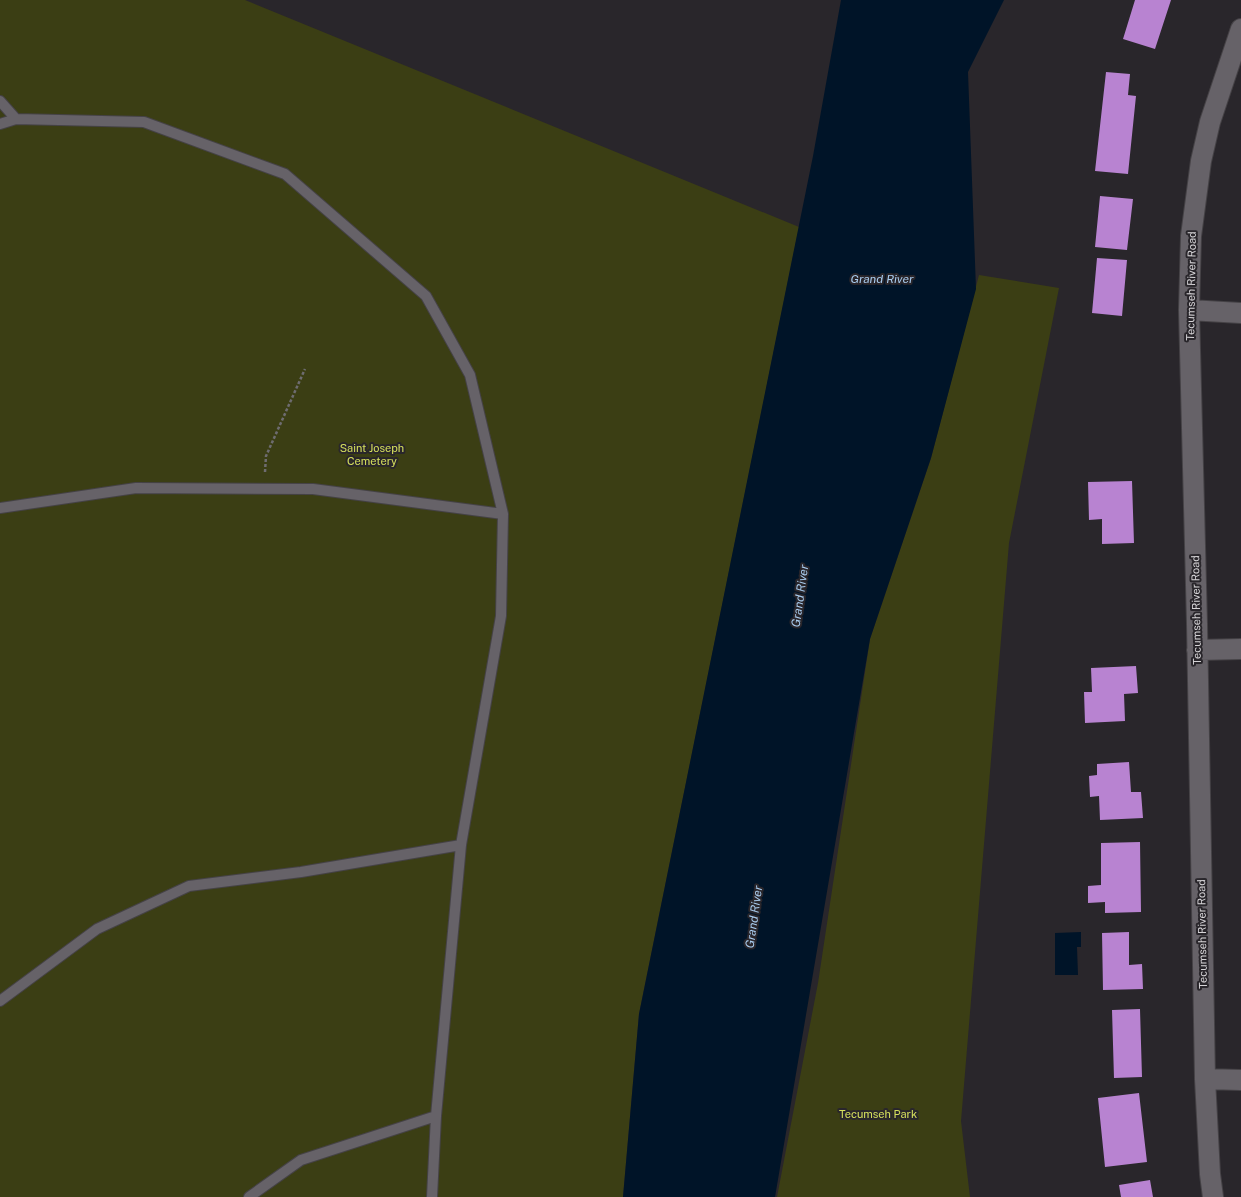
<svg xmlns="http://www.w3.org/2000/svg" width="1241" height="1197" viewBox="0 0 1241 1197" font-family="'Public Sans',sans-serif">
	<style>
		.green { fill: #3b3e14 }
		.water { fill: #001428 }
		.building { fill: #b883d1 }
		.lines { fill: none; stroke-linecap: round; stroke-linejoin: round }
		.lane-casing { stroke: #454246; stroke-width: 12 }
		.street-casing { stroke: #454246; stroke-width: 22 }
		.path { stroke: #6e6c70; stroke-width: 2.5; stroke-dasharray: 3 2; stroke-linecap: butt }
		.lane { stroke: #666268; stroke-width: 10 }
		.street { stroke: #666268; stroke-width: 20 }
		.labels { text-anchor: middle; stroke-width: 4; stroke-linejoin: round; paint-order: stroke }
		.street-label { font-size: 11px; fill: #d6d4d7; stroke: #29262b }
		.park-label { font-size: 11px; fill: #d6e05c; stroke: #29262b }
		.water-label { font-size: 12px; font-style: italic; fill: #a9ccef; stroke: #29262b }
	</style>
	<rect width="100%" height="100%" fill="#29262b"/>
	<path class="green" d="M0 0H245L799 227 639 1014 623 1197H0Z
		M979 275 1059 288 1009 543 961 1121 970 1197H777L818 983 870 639 931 458Z"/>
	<path class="water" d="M841 0H1004L968 72 976 289 931 458 870 639 775 1197H623L639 1014 813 156Z
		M1081 932V947H1077L1078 975H1055V933Z"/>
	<path class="building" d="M1135 0H1171L1155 49 1123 39Z
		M1106 72 1130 74 1128 95 1136 96 1128 174 1095 171Z
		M1100 196 1133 199 1127 250 1095 247Z
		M1097 258 1127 260 1122 316 1092 313Z
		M1132 481 1134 543 1102 544V519L1089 520 1088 482Z
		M1136 666 1138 693 1124 694 1125 721 1085 723 1084 692H1092L1091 668Z
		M1129 762 1131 792H1141L1143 818 1100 820 1099 796 1090 797 1089 776 1097 775V764Z
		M1140 842 1141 912 1105 913V902L1088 903V886L1101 885V843Z
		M1129 932V965L1142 964 1143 989 1103 990 1102 933Z
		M1140 1009 1142 1077 1114 1078 1112 1010Z
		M1139 1093 1147 1162 1105 1167 1098 1098Z
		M1150 1180 1153 1197H1121L1119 1185Z"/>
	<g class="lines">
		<defs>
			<path id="lane" d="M0 101 16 119
				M0 124 16 119 144 122 285 174 426 296 470 375 503 514 501 616 461 845 436 1116 432 1197
				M0 508 136 488 313 489 503 514
				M0 1001 97 929 189 886 301 872 461 845
				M249 1197 301 1160 436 1116"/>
			<path id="street" d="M1189 310 1241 313
				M1197 650 1241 649
				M1205 1079 1241 1080
				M1213 1197 1210 1174 1205 1079 1197 624 1189 310 1191 236 1201 161 1210 122 1241 29"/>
		</defs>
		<use href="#lane" class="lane-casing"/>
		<use href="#street" class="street-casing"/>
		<path class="path" d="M265 472 266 456 305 369"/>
		<use href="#lane" class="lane"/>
		<use href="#street" class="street"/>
	</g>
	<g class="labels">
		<g class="street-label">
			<text transform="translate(1191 286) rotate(-89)" y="4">Tecumseh River Road</text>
			<text transform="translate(1196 610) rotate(-91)" y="4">Tecumseh River Road</text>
			<text transform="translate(1202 934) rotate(-91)" y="4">Tecumseh River Road</text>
		</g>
		<g class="park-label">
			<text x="372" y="452">Saint Joseph<tspan x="372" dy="13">Cemetery</tspan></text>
			<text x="878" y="1118">Tecumseh Park</text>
		</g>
		<g class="water-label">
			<text x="882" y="283">Grand River</text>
			<text transform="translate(800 596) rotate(-82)" y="4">Grand River</text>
			<text transform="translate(754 917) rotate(-82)" y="4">Grand River</text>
		</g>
	</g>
</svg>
